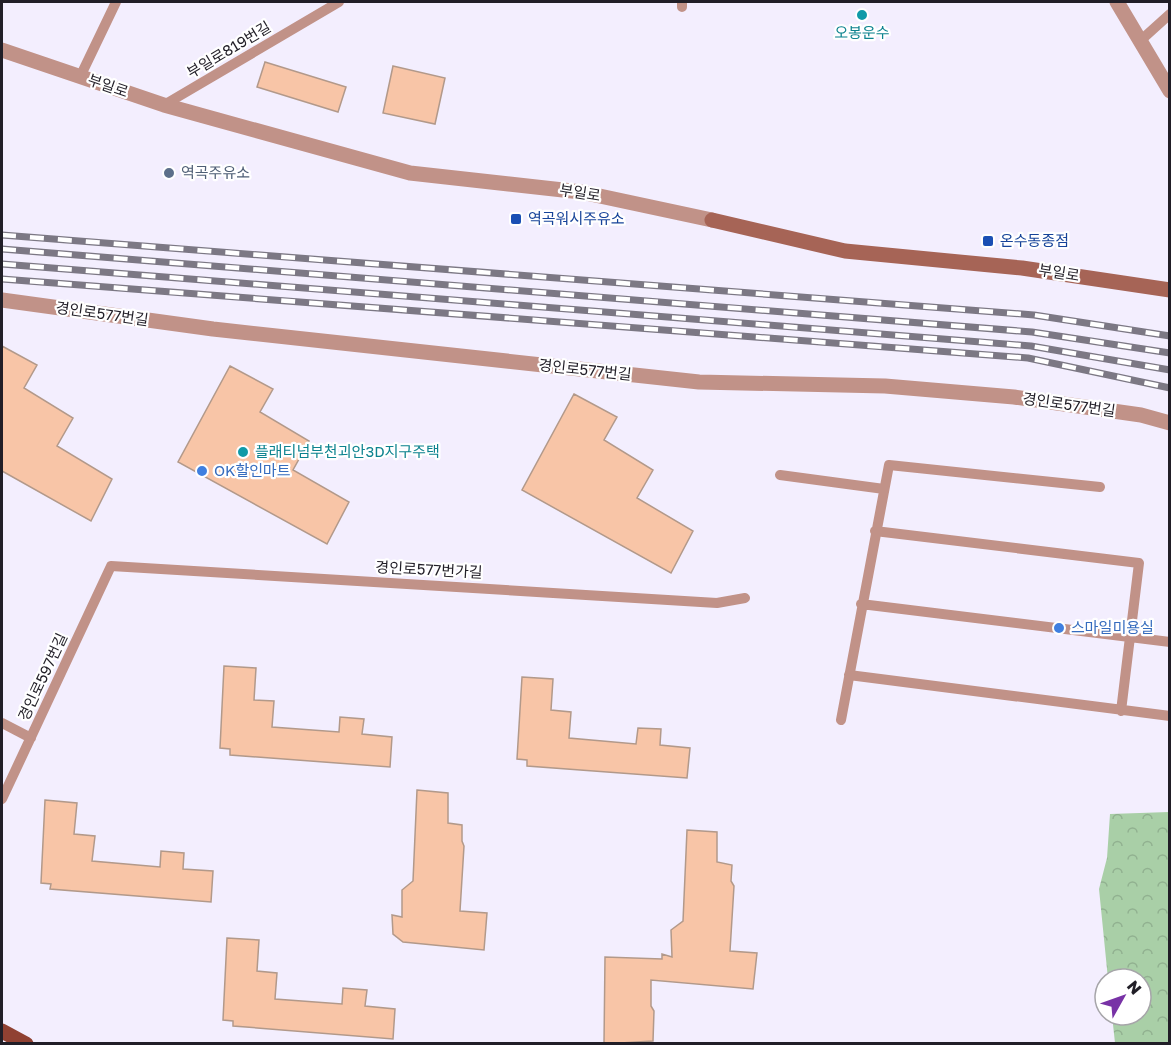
<svg xmlns="http://www.w3.org/2000/svg" width="1171" height="1045" viewBox="0 0 1171 1045" font-family="'Golos Text','Noto Sans KR',sans-serif">
	<style>
		.forest { fill: url(#forest-crowns) }
		.building { fill: #f8c5a7; stroke: #b2998a; stroke-width: 1.5 }
		.lines { fill: none; stroke-linecap: round; stroke-linejoin: round }
		.service { stroke: #c19288; stroke-width: 10 }
		.minor { stroke: #c19288; stroke-width: 15 }
		.tertiary { stroke: #c19288; stroke-width: 15 }
		.secondary { stroke: #a66456; stroke-width: 15 }
		.primary { stroke: #904132; stroke-width: 15 }
		.rail-casing { stroke: #7c7884; stroke-width: 7 }
		.rail { stroke: #fff; stroke-width: 4.5; stroke-dasharray: 14; stroke-linecap: butt }
		.culture-dot { fill: #0f9aa8; stroke: #fff; stroke-width: 2 }
		.service-dot { fill: #5c6f8a; stroke: #fff; stroke-width: 2 }
		.transit-dot { fill: #1a4fb4; stroke: #fff; stroke-width: 2 }
		.shop-dot { fill: #3f7fe0; stroke: #fff; stroke-width: 2 }
		.labels { text-anchor: middle; stroke-width: 4.5; stroke-linejoin: round; paint-order: stroke }
		.culture-label { font-size: 15px; fill: #0d838f; stroke: #fff }
		.street-label { font-size: 15px; fill: #211e27; stroke: #fff }
		.service-label { font-size: 15px; fill: #4e5e75; stroke: #fff; text-anchor: start }
		.transit-label { font-size: 15px; fill: #164399; stroke: #fff; text-anchor: start }
		.shop-label { font-size: 15px; fill: #366cbe; stroke: #fff; text-anchor: start }
	</style>
	<defs>
		<pattern id="forest-crowns" width="20" height="18" patternUnits="userSpaceOnUse" patternTransform="scale(1.5)"><rect width="20" height="18" fill="#a9cfa7"/><path d="M2 6a3 3 0 1 1 6 0M12 15a3 3 0 1 1 6 0" fill="none" stroke="#91b190"/></pattern>
	</defs>
	<rect width="100%" height="100%" fill="#f3eefe"/>
	<path class="forest" d="M1169 812V1043H1115L1112 1015H1141V979H1108L1099 889 1107 858 1110 814Z"/>
	<path class="building" d="M265 62 346 87 338 112 257 87Z
		M393 66 445 78 435 124 383 113Z
		M2 346 37 365 24 388 73 418 57 446 112 479 91 521 2 471Z
		M230 366 273 389 260 412 309 441 293 470 349 502 327 544 178 462Z
		M574 394 617 417 604 440 653 470 637 498 693 531 671 573 522 490Z
		M224 666 256 668 254 700 274 701 272 727 339 732 340 717 364 719 362 734 392 737 390 767 230 755V749L220 748Z
		M522 677 553 679 551 710 571 712 569 738 636 744 638 728 661 729 660 745 690 748 687 778 527 766V760L517 759Z
		M417 790 448 793V823L462 825V841L464 846 460 911 487 913 484 950 403 942 393 934 392 915 402 917V890L413 881Z
		M45 800 77 803 74 834 95 836 92 861 160 867 161 851 184 853 183 869 213 871 211 902 50 889 51 884 41 883Z
		M687 830 717 832V862L732 865 731 881 734 886 730 951 757 953 753 989 651 980V1006L654 1011 653 1041 604 1044 605 957 662 959V954L672 957 671 930 683 921Z
		M227 938 259 940 257 971 277 973 275 999 342 1004 343 988 367 990 365 1006 395 1009 393 1039 233 1026V1021L223 1020Z"/>
	<g class="lines">
		<path class="service" d="M682 7V2
			M1140 41 1170 14
			M80 77 116 2
			M164 105 339 2
			M780 475 884 489
			M875 531 1139 563 1121 711
			M861 604 1170 642
			M849 675 1170 716
			M841 720 889 465 1100 487
			M2 723 31 738
			M2 799 111 566 717 603 745 598"/>
		<path class="minor" d="M1117 2 1170 91
			M2 300 213 329 699 382 885 386 1014 397 1141 415 1170 423"/>
		<path class="tertiary" d="M2 50 164 105 410 173 581 192 712 220"/>
		<path class="secondary" d="M712 220 845 251 1022 268 1170 290"/>
		<path class="primary" d="M2 1031 26 1044"/>
		<defs>
			<path id="rail" d="M2 235 1034 315 1170 336
				M2 249 1032 332 1170 353
				M2 264 1031 346 1170 370
				M2 279 1028 358 1170 388"/>
		</defs>
		<use href="#rail" class="rail-casing"/>
		<use href="#rail" class="rail"/>
	</g>
	<g class="culture-dot">
		<circle cx="862" cy="15" r="6"/>
		<circle cx="243" cy="452" r="6"/>
	</g>
	<circle class="service-dot" cx="169" cy="173" r="6"/>
	<g class="transit-dot">
		<rect x="510" y="213" width="12" height="12" rx="3"/>
		<rect x="982" y="235" width="12" height="12" rx="3"/>
	</g>
	<g class="shop-dot">
		<circle cx="202" cy="471" r="6"/>
		<circle cx="1059" cy="628" r="6"/>
	</g>
	<g class="labels">
		<g class="culture-label">
			<text x="862" y="38">오봉운수</text>
			<text x="255" y="457" text-anchor="start">플래티넘부천괴안3D지구주택</text>
		</g>
		<g class="street-label">
			<text transform="translate(229 50) rotate(-31)" y="5">부일로819번길</text>
			<text transform="translate(108 86) rotate(19)" y="5">부일로</text>
			<text transform="translate(580 193) rotate(9)" y="5">부일로</text>
			<text transform="translate(1059 273) rotate(9)" y="5">부일로</text>
			<text transform="translate(102 314) rotate(8)" y="5">경인로577번길</text>
			<text transform="translate(585 370) rotate(6)" y="5">경인로577번길</text>
			<text transform="translate(1069 405) rotate(8)" y="5">경인로577번길</text>
			<text transform="translate(429 570) rotate(3)" y="5">경인로577번가길</text>
			<text transform="translate(43 677) rotate(-65)" y="5">경인로597번길</text>
		</g>
		<g class="service-label">
			<text x="181" y="178">역곡주유소</text>
		</g>
		<g class="transit-label">
			<text x="528" y="224">역곡워시주유소</text>
			<text x="1000" y="246">온수동종점</text>
		</g>
		<g class="shop-label">
			<text x="214" y="476">OK할인마트</text>
			<text x="1071" y="633">스마일미용실</text>
		</g>
	</g>
	<rect width="1171" height="1045" fill="none" stroke="#211e27" stroke-width="6"/>
	<g transform="translate(1123 997) rotate(50)"><circle r="28" fill="#ffffff" stroke="#a6a5a9" stroke-width="1.5"/>
	<path d="M0-4.5L10 22L0 15L-10 22Z" fill="#7832a6"/>
	<text y="-9" font-size="16" font-weight="bold" text-anchor="middle" fill="#211e27">N</text>
	</g>
</svg>
